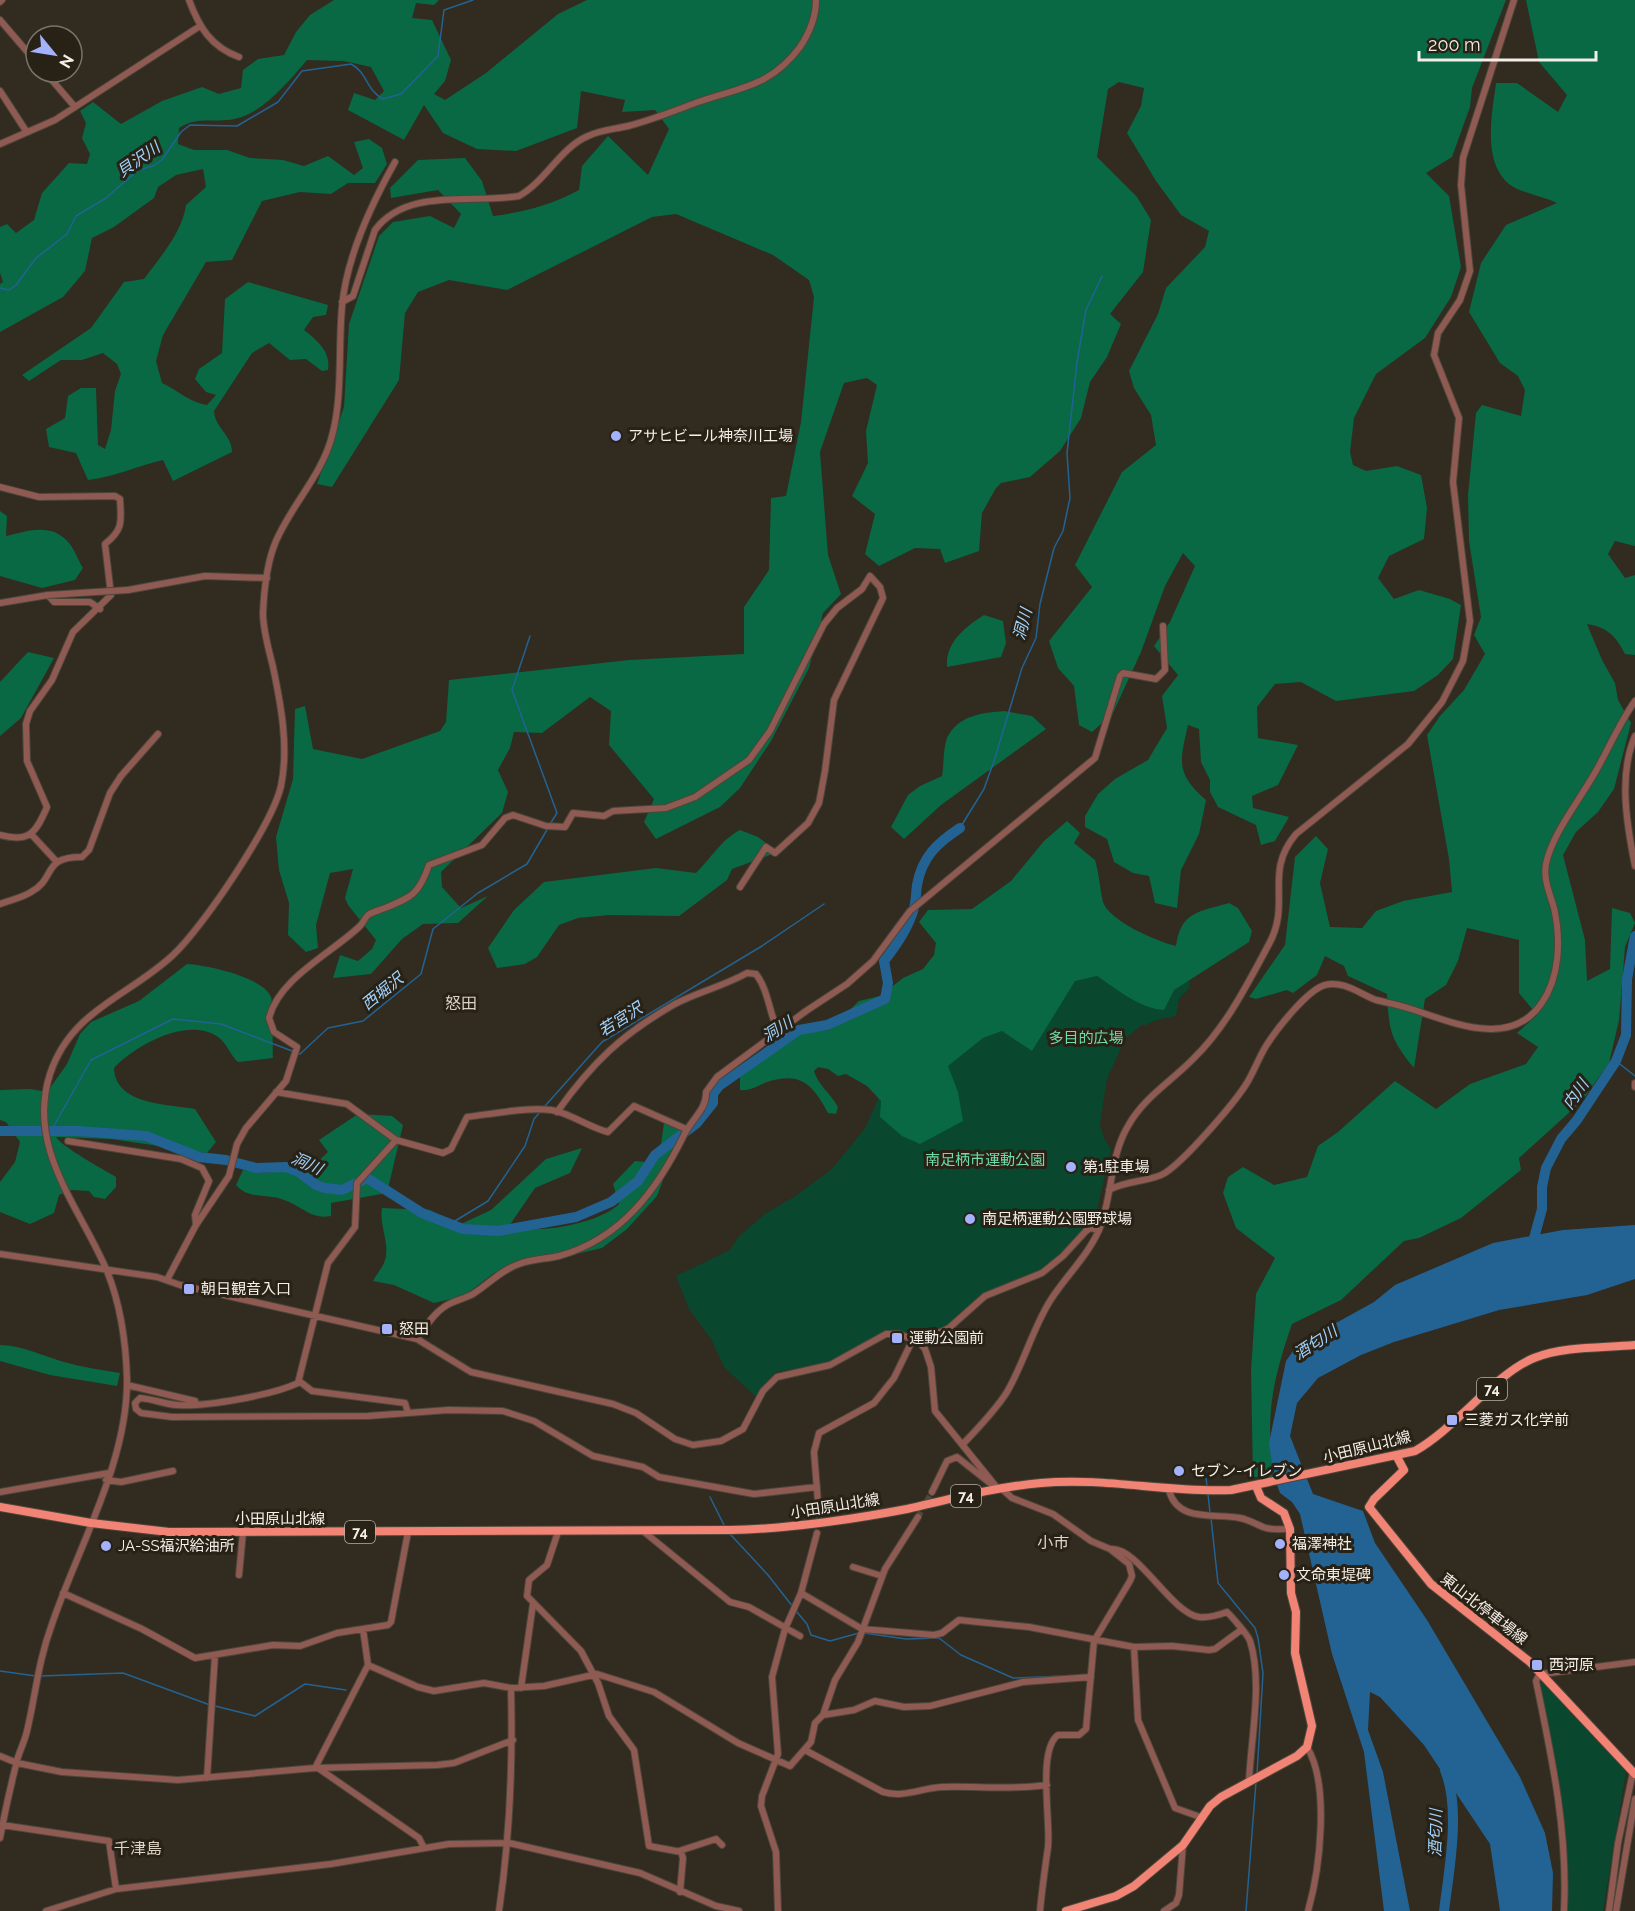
<svg xmlns="http://www.w3.org/2000/svg" width="1635" height="1911" viewBox="0 0 1635 1911" font-family="Raleway,'Noto Sans JP',sans-serif">
	<style>
		.green { fill: #09472e }
		.forest { fill: #086944 }
		.water { fill: #226394 }
		.lines { fill: none; stroke-linecap: round; stroke-linejoin: round }
		.stream { stroke: #226394; stroke-width: 1.5 }
		.river { stroke: #226394; stroke-width: 10 }
		.minor-tunnel { stroke: #4f483d; stroke-width: 6; stroke-dasharray: 6 3; stroke-linecap: butt }
		.minor-casing { stroke: #4d463b; stroke-width: 8 }
		.major-casing { stroke: #4d463b; stroke-width: 10 }
		.minor { stroke: #8f5a52; stroke-width: 6 }
		.major { stroke: #f28475; stroke-width: 8 }
		.minor-bridge-casing { stroke: #4d463b; stroke-width: 8; stroke-linecap: butt }
		.minor-bridge { stroke: #8f5a52; stroke-width: 6 }
		.poi-dot { fill: #a4b2fc; stroke: #282116; stroke-width: 2 }
		.labels { text-anchor: middle; stroke-width: 6; stroke-linejoin: round; paint-order: stroke }
		.shield { fill: #282116; stroke: #b6b0a8; stroke-width: 1.5 }
		.shield-label { font-size: 14px; font-weight: bold; fill: #f3eee7 }
		.poi-label { font-size: 15px; fill: #f3eee7; stroke: #282116; text-anchor: start }
		.park-label { font-size: 15px; fill: #6ddea7; stroke: #282116 }
		.street-label { font-size: 15px; fill: #f3eee7; stroke: #282116 }
		.water-label { font-size: 16px; font-style: italic; fill: #a1d2fc; stroke: #282116 }
		.neighbourhood-label { font-size: 16px; fill: #ddd3c5; stroke: #282116 }
	</style>
	<rect width="100%" height="100%" fill="#322b1f"/>
	<path class="green" d="M1015 952 1175 975 1190 982 1189 988 1179 999 1176 1016 1157 1020 1144 1026 1143 1024 1125 1039 1107 1079 1100 1124 1104 1138 1111 1150 1096 1214 1099 1218 1097 1225 1092 1226 1052 1264 1020 1282 991 1290 942 1329 921 1337 895 1330 885 1331 823 1365 776 1372 759 1390 757 1398 724 1367 711 1339 689 1309 676 1276 730 1250 739 1236 766 1213 794 1197 832 1169 865 1128 887 1079Z
		M1540 1680 1626 1772 1603 1911H1566C1572 1833 1554 1757 1538 1681Z"/>
	<path class="forest" d="M334 0H439L434 5 416 3 412 18 432 20 451 60 445 81 434 94 445 100 486 73 558 14 587 0H1506L1472 88 1470 107 1452 157 1426 173 1449 196 1461 267 1451 297 1425 338 1376 374 1354 418 1350 452 1353 465 1366 471 1397 466 1421 475 1427 508 1424 539 1389 556 1378 578 1394 599 1419 590 1450 599 1461 605 1453 659 1438 675 1414 691 1336 701 1301 682 1275 684 1257 707 1258 738 1298 745 1278 785 1252 796 1253 808 1289 817 1275 841 1261 845 1256 825 1218 807 1210 792V780L1201 762 1199 729 1188 725C1180 761 1175 773 1206 800L1199 834 1181 870 1177 908 1155 903 1149 876 1133 873 1114 862 1107 839 1085 827V816L1098 794 1115 779 1148 760 1167 728 1162 696 1178 675 1154 646 1170 622 1195 566 1183 553 1165 586 1141 652 1113 713 1092 732 1079 725 1074 686 1058 668 1049 641 1092 587 1075 565 1122 472 1156 445 1151 415 1134 388 1129 371 1158 314 1166 288 1205 247 1209 231 1181 215 1156 181 1127 133 1141 106 1144 88 1119 82 1108 89 1097 157 1137 197 1151 220 1143 272 1110 314 1121 324 1107 357 1090 382 1081 418 1060 451 1030 477 1001 483 996 488 982 513 979 551 945 563 940 549 915 548 879 566 865 554 875 514 852 496 868 463 866 431 877 385 867 378 844 383 820 452 828 555 841 594 823 613 809 668 771 741 740 788 720 807 656 839 644 822 654 799 609 745 611 711 590 697 542 733 514 732 510 748 498 770 508 792 502 813 441 872 442 887 461 908 488 896 458 923 423 924 402 939 371 974 333 978 340 955 358 961 372 949 376 940 348 905 345 898 353 869 330 873 316 925 318 948 306 952 288 935 289 903 279 870 276 837 293 779 295 709 305 706 313 749 362 759 440 731 446 722 449 680 629 660 744 654V607L769 570 771 498 786 496 801 422 814 297 809 280 773 255 676 214 652 217 507 290 449 280 418 292 405 313 399 380 332 487 317 484 344 407 349 324 379 236 393 222 430 216 454 228 461 214 438 190 391 198 390 188 418 160 465 158 482 181 493 216C524 212 551 205 579 190L582 166 608 136 648 175 669 129 655 110 622 112 625 100 581 91 577 128 516 151 477 149 443 133 424 105 404 140 348 110 354 93 375 100 384 91 371 67 344 61 307 60C287 83 260 118 227 120 208 122 196 117 179 128L178 144 194 150H227L250 158 283 160 304 166 328 156 354 175 363 168 354 142 369 139 382 148 387 164 375 183H348L331 194 300 192 262 201 232 260 206 262 163 335 156 361 162 383C177 390 191 403 207 405L216 395 206 392 195 379 199 369 222 353 225 299 248 282 328 305 326 315 313 317 304 330C318 341 331 352 328 370L322 371 306 359 290 360 269 343 252 353 214 411C215 428 232 435 232 452L173 481 163 460C137 466 114 477 88 480L76 453 49 447 46 429 65 418 68 396 81 388H96L98 445 105 449 111 430 115 391 121 374 117 364 103 353 82 360H61L29 381 22 375 91 328 124 282 144 279C160 257 182 233 186 205L206 187 203 169 176 175 158 187 154 198 114 227 92 238 85 271 63 297 0 332V284L3 282 0 273V227L7 224 16 233 34 220 42 193 69 163 87 164 90 154 82 138 86 123 80 111 93 102 121 124 162 101 202 87 219 94 241 88 243 70 258 59 284 55 296 32 310 15Z
		M1526 0H1635V546L1615 541 1608 554 1625 578 1635 575V655L1625 654C1616 636 1607 627 1587 624L1602 660 1615 683 1618 700 1631 723 1614 789 1598 812 1576 832 1563 855 1585 940 1587 981 1610 969 1612 908 1630 913 1635 923 1625 947 1619 1020 1609 1063 1582 1101 1519 1158 1521 1170 1461 1218 1419 1238 1404 1241 1341 1300 1292 1324C1272 1382 1265 1417 1274 1477H1253L1251 1371 1256 1294 1275 1258 1236 1228 1223 1193 1228 1177 1243 1167 1274 1185 1307 1177 1318 1146 1338 1132 1395 1081 1436 1109 1470 1084 1526 1064 1538 1047 1517 1033 1537 1015 1519 993V940L1467 928 1458 961 1446 985 1425 999 1414 1068C1390 1039 1389 1030 1387 994L1348 976 1344 966 1325 956 1317 975 1293 993 1287 990 1256 999 1249 997 1285 945 1295 857 1316 836 1328 849 1320 883 1330 927 1362 928 1376 911 1403 901 1452 892 1449 859 1427 735 1440 716 1464 690 1485 654 1474 635 1481 617 1469 541 1468 495 1476 413 1482 405 1521 416 1525 390 1518 376 1500 363 1469 312 1481 263 1506 225 1557 203C1545 197 1518 192 1509 184 1482 161 1492 114 1496 83H1517L1558 112 1567 95 1539 62Z
		M0 511 7 516 6 536C27 531 52 522 69 543 75 550 78 560 83 568L75 580 42 588 0 576Z
		M984 615 1003 621 1006 643 1001 657 947 667C945 643 965 627 984 615Z
		M28 652 54 658 21 718 0 736V682Z
		M1004 711 1032 716 1046 729 941 805 904 839 891 827 908 795 920 786 942 776C944 765 943 749 947 738 958 715 982 713 1004 711Z
		M1067 821 1080 833 1074 843 1095 860C1099 873 1100 889 1103 902 1109 921 1158 942 1176 946 1181 911 1199 912 1229 903L1238 908 1252 931 1249 942 1174 990 1164 1010C1140 1009 1117 989 1097 976L1075 981 1032 1051 1002 1031 983 1038 948 1066 958 1092 963 1121 920 1144 902 1136 880 1117 881 1101 867 1086 846 1074 838 1076 828 1069 818 1067 814 1071C818 1085 831 1094 838 1107L836 1114 828 1113C813 1085 801 1071 767 1082 757 1086 751 1091 740 1090V1076L801 1033 829 1030 859 1001 880 996 903 978 923 969 934 955 936 943 919 922 928 910 972 909 1011 881 1044 841Z
		M740 830 758 837 778 852 732 869 727 880 679 916 609 915 578 918 559 925 537 957 525 964 497 968 488 948 514 910 544 882 656 868 696 873C712 857 720 841 740 830Z
		M187 964C207 965 263 977 271 997 274 1007 272 1045 273 1058L238 1062C230 1055 227 1043 218 1037 189 1016 135 1045 114 1068 115 1105 168 1104 195 1109L216 1142 207 1153 111 1139 56 1137C62 1147 103 1169 116 1177V1187L105 1199 94 1197 89 1191 72 1190 59 1195 54 1213 30 1224 0 1212V1182L15 1162 20 1142 6 1122 0 1120V1090L30 1089 47 1092 67 1064 80 1034 91 1022 139 1001Z
		M358 1114 392 1116 403 1125 387 1193 331 1203V1216C311 1220 302 1206 284 1200 266 1193 249 1200 236 1185L243 1170 261 1173 310 1169 328 1152 319 1140Z
		M664 1123 682 1131 657 1196 627 1229 602 1248 494 1273 464 1296 434 1303 394 1285 373 1281C376 1275 383 1267 385 1260 390 1243 379 1226 382 1208L430 1210 459 1225 491 1210 546 1159 582 1148 570 1173 535 1188 509 1226C535 1235 599 1224 619 1204L613 1184 635 1161 645 1162 661 1144Z
		M0 1345C21 1345 43 1356 64 1362 82 1367 101 1370 120 1373L117 1386 50 1375 0 1361Z"/>
	<path class="water" d="M1635 1225V1279L1587 1295 1499 1310 1394 1342 1361 1355 1318 1378 1297 1403 1290 1436 1313 1494 1363 1511 1375 1543 1427 1620 1520 1777 1545 1833 1553 1873 1552 1911H1500L1490 1844 1424 1745 1380 1697 1370 1692 1368 1730 1383 1772 1410 1911H1384L1364 1752 1332 1654 1300 1514 1292 1502 1280 1493 1274 1477 1269 1443 1286 1361 1298 1344 1374 1302 1395 1285 1493 1243 1563 1230Z"/>
	<g class="lines">
		<path class="stream" d="M0 288 9 290 16 285 36 258 67 234 76 216 106 198 138 170 153 166 162 160 181 132 190 125 237 126 278 102 302 71 351 64C368 73 365 89 383 99L401 94 438 56 444 10 473 0
			M530 636 512 690 557 813 550 824
			M960 828 984 789 995 758 1022 668 1036 638 1040 604 1054 548 1063 531 1070 498 1067 453 1077 362 1086 310 1102 276
			M296 1052 300 1054 328 1028 363 1021 421 974 433 929 478 893 527 864 548 828
			M1616 1061 1635 1076
			M545 1106 602 1042 762 946 824 904
			M51 1131 91 1060 173 1019 221 1024 292 1051
			M450 1224 488 1201 525 1146 534 1119 540 1112
			M1206 1478 1207 1486
			M1208 1494 1210 1513
			M710 1497 725 1527
			M1211 1518 1218 1583 1255 1628 1258 1638 1263 1673 1257 1774
			M730 1534 768 1575 793 1607
			M796 1611 807 1624 811 1635 830 1641 859 1633
			M864 1633 906 1639 939 1638 961 1655 1013 1678 1063 1676
			M0 1671 36 1676
			M40 1676 123 1673 210 1705
			M215 1706 255 1716 305 1684 346 1690
			M1246 1911 1256 1782"/>
		<path class="river" d="M0 1131H78L146 1136 199 1157 226 1160 256 1168 286 1167 299 1172 316 1185 325 1188 342 1190 367 1178 422 1213 463 1229 498 1231 576 1217 611 1202 638 1181 655 1155 697 1123 713 1103V1094L719 1086 799 1030 827 1025 885 999 888 983 884 961C896 946 909 927 914 908 916 901 916 893 917 885 922 857 937 843 960 828
			M1531 1249 1542 1209V1187L1546 1168 1561 1139 1577 1120 1616 1061 1626 1035 1627 979 1635 936
			M1444 1911C1449 1870 1461 1809 1445 1770"/>
		<path class="minor-tunnel" d="M918 1517 932 1492"/>
		<defs>
			<path id="minor" d="M189 0C199 27 211 47 239 57
				M0 2 2 0
				M0 20 36 62
				M45 72 75 107
				M0 91 26 131
				M0 144 55 120 200 26
				M342 302 353 296 375 230C407 187 473 204 519 196 546 181 560 148 588 136 600 130 615 129 628 126 652 120 674 111 698 102 741 87 770 87 800 47 810 32 816 18 816 0
				M0 487 39 497 115 496 120 499C121 521 124 529 105 544L111 595 73 632 52 680 30 711 26 724 27 761 47 807C36 833 29 843 0 835
				M128 590 205 576 267 578
				M0 603 48 595 54 602H90L100 609
				M1635 736C1618 775 1627 826 1635 866
				M31 834 56 861
				M0 904C10 900 22 898 31 892 57 878 41 857 82 857L89 850 110 793 121 776 158 734
				M1635 1083V1087
				M276 1092 347 1104 396 1140 443 1153 451 1149 467 1117C491 1114 527 1107 551 1110 568 1112 590 1128 608 1132L634 1106 686 1129
				M557 1112C592 1063 622 1034 675 1004 698 992 724 986 747 973L756 974C769 991 769 1014 779 1033
				M396 1140 357 1183 355 1227 328 1263 298 1383C273 1395 205 1407 177 1405 164 1404 153 1399 140 1398L135 1403 136 1409 141 1413 172 1417 368 1416 448 1410 503 1411 534 1421 593 1456 643 1467 659 1477 754 1494 817 1487
				M68 1141 181 1159 202 1168 209 1181 195 1215 196 1225
				M1109 1190C1126 1180 1151 1182 1165 1173 1185 1160 1231 1107 1245 1086 1253 1074 1258 1059 1266 1046 1276 1030 1307 990 1325 985 1343 980 1360 994 1376 1000 1388 1003 1400 1005 1411 1009 1451 1022 1510 1049 1541 1004 1560 978 1561 939 1554 908 1550 894 1543 879 1546 864 1552 833 1582 797 1597 769 1610 746 1620 722 1635 701
				M0 1254 157 1277 180 1285 417 1339 471 1372 613 1404 636 1413 675 1439 693 1445 721 1441 743 1429 763 1391 777 1377 830 1365 886 1334H899L919 1342 925 1349 931 1367 935 1411 998 1489
				M167 1280 196 1225 229 1176 237 1144 246 1128 286 1081 297 1047 274 1032 269 1018C279 978 332 953 360 926 363 923 365 918 368 915 372 912 380 910 385 908 412 897 419 894 429 865L482 845 505 818 513 815 546 826 565 827 573 813 604 816 613 811 666 808 695 797 749 760 770 731 824 624 837 608 862 589 870 576 880 587 883 598 834 700 825 771 819 803 808 823 775 853 766 847 740 887
				M417 1339C425 1328 432 1315 444 1307 452 1301 464 1299 473 1294 489 1284 501 1270 519 1264 532 1259 546 1259 559 1256 621 1239 657 1190 684 1135 691 1120 707 1109 706 1092L717 1077 806 1011 847 984 873 961 910 911 1095 758 1120 676 1123 673 1156 679 1165 670 1163 626
				M919 1342 949 1328 985 1296 1042 1273 1063 1256 1086 1231 1090 1228 1099 1230
				M299 1381 312 1391 405 1403 408 1413
				M127 1385 195 1401
				M963 1444C979 1427 995 1411 1007 1392 1024 1363 1032 1330 1050 1301 1065 1277 1087 1257 1099 1230 1113 1196 1109 1158 1128 1126 1144 1097 1172 1081 1194 1058 1226 1027 1248 983 1269 944 1292 902 1263 873 1296 834L1408 744 1442 702 1463 661 1470 621 1453 482 1459 418 1434 355 1438 333 1460 300 1470 271 1461 185 1463 158 1514 0
				M106 1480 121 1482 173 1471
				M1002 1489 1012 1498 1053 1514 1091 1541 1110 1549 1129 1564 1132 1576 1130 1581 1094 1641 1086 1729 1079 1735H1058C1037 1750 1051 1822 1048 1847 1045 1868 1042 1889 1040 1911
				M1169 1490C1177 1523 1215 1513 1240 1518 1250 1520 1257 1525 1266 1528 1274 1530 1282 1529 1290 1529
				M0 1492 109 1473
				M932 1492 947 1461 957 1457 995 1487
				M819 1515 814 1452 819 1433 874 1403 894 1378 913 1339
				M643 1531 730 1602 749 1607 800 1636
				M558 1532 547 1565 529 1580 527 1596 581 1651 598 1683 609 1716 634 1750 649 1846 681 1852 683 1858 680 1892
				M1111 1549C1138 1547 1171 1613 1199 1617 1208 1618 1219 1615 1227 1612 1232 1617 1248 1635 1250 1641 1263 1681 1251 1738 1249 1781
				M853 1567 882 1576
				M239 1575 243 1532
				M63 1593 142 1629 195 1658 273 1645 300 1646 337 1633 388 1625 391 1622 408 1532
				M801 1593 862 1629 934 1635 942 1633 959 1620 1029 1627 1134 1647 1172 1646 1209 1650 1215 1649 1241 1630
				M1134 1647 1138 1720 1175 1808 1203 1818
				M368 1665 418 1687 434 1691 484 1683 511 1688 544 1686 597 1674 654 1692 738 1743 790 1766 811 1742 815 1723 823 1715 854 1710 875 1701 904 1707 930 1706 1023 1682 1091 1677
				M1540 1673 1536 1681C1552 1758 1568 1832 1564 1911
				M1542 1674 1635 1662
				M521 1688 533 1604
				M823 1715 835 1680 858 1642 885 1569 918 1517
				M1307 1747C1330 1785 1320 1869 1308 1911
				M805 1750 883 1792C904 1798 921 1788 943 1787 978 1786 1012 1790 1047 1785
				M0 1756 17 1763 62 1772 178 1780 315 1768 437 1765 454 1763 513 1740
				M315 1768 368 1665 363 1629
				M318 1768 419 1838 424 1848
				M207 1778 215 1655
				M2 1825 109 1841 116 1889
				M0 1838C5 1811 11 1784 18 1757 21 1748 25 1740 27 1731 36 1693 38 1662 52 1624 78 1547 128 1462 127 1379 126 1342 121 1306 107 1271 80 1207 26 1149 50 1074 71 1010 128 997 173 955 203 927 272 825 281 786 289 747 281 705 273 667 269 650 263 631 263 613 264 590 267 562 276 541 292 504 322 475 332 436 343 395 338 349 342 307 346 259 372 203 395 162
				M679 1851 716 1839 722 1845
				M46 1911 116 1889 331 1864 449 1844 509 1843 640 1873 716 1906 739 1911
				M499 1911C510 1836 513 1763 511 1688
				M778 1911 776 1852 761 1806 762 1796 778 1754 772 1677 785 1629 801 1593 817 1533
				M1164 1911 1176 1903 1179 1895 1183 1845
				M1609 1911 1618 1843 1633 1772
				M1616 1911 1635 1799"/>
			<path id="major" d="M1397 1457 1404 1470 1374 1499 1369 1507 1431 1584 1530 1662 1635 1774
				M0 1507 91 1523 169 1532 730 1530C789 1529 849 1520 907 1509 951 1499 995 1487 1041 1483 1105 1477 1167 1493 1231 1490L1415 1451C1456 1428 1495 1374 1534 1358 1564 1346 1603 1348 1635 1345
				M1066 1911 1116 1896 1134 1886 1183 1845 1210 1806 1221 1797 1297 1756 1307 1747 1312 1726 1295 1653 1296 1612 1291 1593 1290 1529 1284 1513 1261 1498 1256 1486"/>
		</defs>
		<use href="#minor" class="minor-casing"/>
		<use href="#major" class="major-casing"/>
		<use href="#minor" class="minor"/>
		<use href="#major" class="major"/>
		<defs>
			<path id="minor-bridge" d="M48 595 128 590"/>
		</defs>
		<use href="#minor-bridge" class="minor-bridge-casing"/>
		<use href="#minor-bridge" class="minor-bridge"/>
	</g>
	<g class="poi-dot">
		<circle cx="616" cy="436" r="6"/>
		<circle cx="1071" cy="1167" r="6"/>
		<circle cx="970" cy="1219" r="6"/>
		<rect x="183" y="1283" width="12" height="12" rx="3"/>
		<rect x="381" y="1323" width="12" height="12" rx="3"/>
		<rect x="891" y="1332" width="12" height="12" rx="3"/>
		<rect x="1446" y="1414" width="12" height="12" rx="3"/>
		<circle cx="1179" cy="1471" r="6"/>
		<circle cx="1280" cy="1544" r="6"/>
		<circle cx="106" cy="1546" r="6"/>
		<circle cx="1284" cy="1575" r="6"/>
		<rect x="1531" y="1659" width="12" height="12" rx="3"/>
	</g>
	<g class="labels">
		<g class="shield">
			<rect x="1477" y="1378" width="30" height="22" rx="4.5"/>
			<rect x="951" y="1485" width="30" height="22" rx="4.5"/>
			<rect x="345" y="1521" width="30" height="22" rx="4.5"/>
		</g>
		<g class="shield-label">
			<text x="1492" y="1394">74</text>
			<text x="966" y="1501">74</text>
			<text x="360" y="1537">74</text>
		</g>
		<g class="poi-label">
			<text x="628" y="441">アサヒビール神奈川工場</text>
			<text x="1083" y="1172">第1駐車場</text>
			<text x="982" y="1224">南足柄運動公園野球場</text>
			<text x="201" y="1294">朝日観音入口</text>
			<text x="399" y="1334">怒田</text>
			<text x="909" y="1343">運動公園前</text>
			<text x="1464" y="1425">三菱ガス化学前</text>
			<text x="1191" y="1476">セブン-イレブン</text>
			<text x="1292" y="1549">福澤神社</text>
			<text x="118" y="1551">JA-SS福沢給油所</text>
			<text x="1296" y="1580">文命東堤碑</text>
			<text x="1549" y="1670">西河原</text>
		</g>
		<g class="park-label">
			<text x="1086" y="1043">多目的広場</text>
			<text x="985" y="1165">南足柄市運動公園</text>
		</g>
		<g class="street-label">
			<text transform="translate(1367 1447) rotate(-14)" y="5">小田原山北線</text>
			<text transform="translate(835 1506) rotate(-9)" y="5">小田原山北線</text>
			<text x="280" y="1524">小田原山北線</text>
			<text transform="translate(1484 1609) rotate(38)" y="5">東山北停車場線</text>
		</g>
		<g class="water-label">
			<text transform="translate(138 159) rotate(-35)" y="6">貝沢川</text>
			<text transform="translate(1022 624) rotate(-75)" y="6">洞川</text>
			<text transform="translate(382 991) rotate(-39)" y="6">西堀沢</text>
			<text transform="translate(620 1019) rotate(-32)" y="6">若宮沢</text>
			<text transform="translate(777 1029) rotate(-32)" y="6">洞川</text>
			<text transform="translate(1575 1094) rotate(-55)" y="6">内川</text>
			<text transform="translate(307 1163) rotate(24)" y="6">洞川</text>
			<text transform="translate(1315 1342) rotate(-33)" y="6">酒匂川</text>
			<text transform="translate(1435 1833) rotate(-89)" y="6">酒匂川</text>
		</g>
		<g class="neighbourhood-label">
			<text x="461" y="1009">怒田</text>
			<text x="1053" y="1548">小市</text>
			<text x="138" y="1854">千津島</text>
		</g>
	</g>
	<g transform="translate(54 54) rotate(120)"><circle r="28" fill="#282116" stroke="#79736a" stroke-width="1.5"/>
	<path d="M0-4.5L10 22L0 15L-10 22Z" fill="#a4b2fc"/>
	<text y="-9" font-size="16" font-weight="bold" text-anchor="middle" fill="#f3eee7">N</text>
	</g>
	<path d="M1419 51v9h177v-9" fill="none" stroke="#f3eee7" stroke-width="3"/>
	<text x="1428" y="51" font-size="18" fill="#f3eee7" stroke="#282116" stroke-width="4.5" paint-order="stroke">200 m</text>
</svg>
